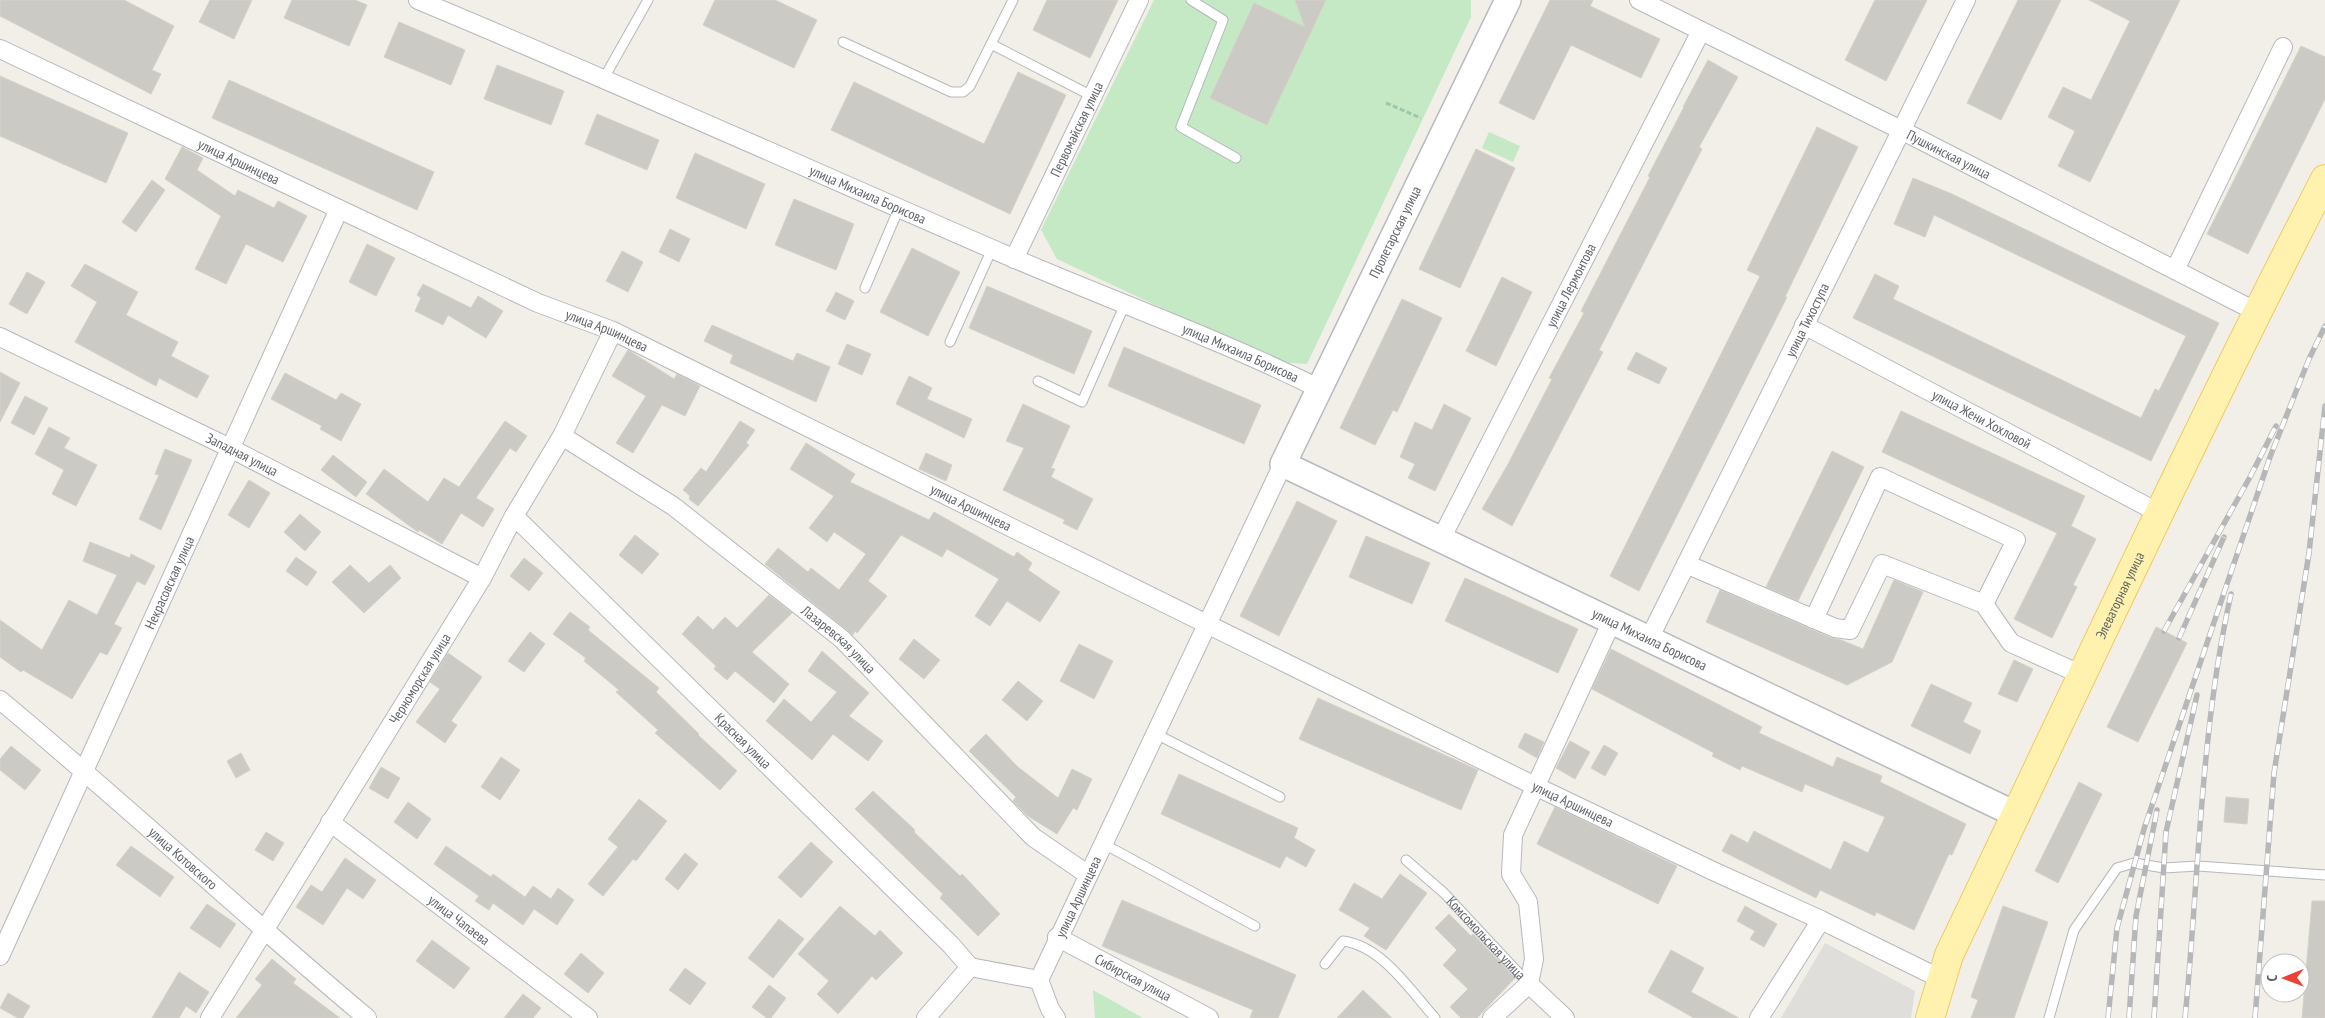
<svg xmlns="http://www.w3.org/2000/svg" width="2325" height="1018" viewBox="0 0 2325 1018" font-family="'PT Sans Narrow',sans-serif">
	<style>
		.industrial { fill: #e0deda }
		.green { fill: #c5e8c5 }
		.building { fill: #cccac5; stroke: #d6d1c6 }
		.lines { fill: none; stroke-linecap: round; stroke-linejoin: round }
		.lane-casing { stroke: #b5b8bc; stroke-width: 11 }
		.street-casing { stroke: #b5b8bc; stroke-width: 20 }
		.secondary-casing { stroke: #b6babf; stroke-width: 28 }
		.primary-casing { stroke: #f2c960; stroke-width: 30 }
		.path { stroke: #9cc7a9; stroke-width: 3; stroke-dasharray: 5 2.5; stroke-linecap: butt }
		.lane { stroke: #fff; stroke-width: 9 }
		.street { stroke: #fff; stroke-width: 18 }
		.secondary { stroke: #fff; stroke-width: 25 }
		.primary { stroke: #fff2af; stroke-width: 28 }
		.rail-casing { stroke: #b6b7b8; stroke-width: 5.5 }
		.rail { stroke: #fff; stroke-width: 4; stroke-dasharray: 11; stroke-linecap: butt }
		.labels { text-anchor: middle; stroke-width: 4; stroke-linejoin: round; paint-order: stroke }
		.street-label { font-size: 14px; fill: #5f6368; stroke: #fff }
	</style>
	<rect width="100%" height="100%" fill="#f1efe8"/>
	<path class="industrial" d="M1825 943 1915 991 1911 1018H1781Z"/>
	<path class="green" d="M1154 0H1471V17L1307 364 1277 362 1057 259 1041 230Z
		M1489 132 1520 146 1513 162 1482 148Z
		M1093 990 1143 1018H1095Z"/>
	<path class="building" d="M0 0H124L174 26 152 70 161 74 151 94 0 16Z
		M210 0H252L234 39 199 22Z
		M292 0H355L367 5 349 46 284 18Z
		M715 0H775L817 20 794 68 703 25Z
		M1047 0H1118L1090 58 1033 30Z
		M1295 0H1326L1267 125 1210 98 1254 3 1305 27Z
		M1550 0H1593L1590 6 1660 39 1641 78 1571 45 1534 120 1499 103Z
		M1875 0H1927L1886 81 1845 60Z
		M2018 0H2061L2001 120 1967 103Z
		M2089 0H2180L2090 182 2058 166 2075 131 2048 117 2063 87 2091 100 2130 21Z
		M399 22 465 50 451 85 384 57Z
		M2301 46 2325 57V99L2248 254 2207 234Z
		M1708 60 1738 77 1699 147 1702 149 1599 350 1603 352 1512 526 1482 509 1507 466 1552 379 1549 378 1584 313 1581 311 1650 177 1648 176 1684 107H1683Z
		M497 65 564 91 551 125 484 99Z
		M1018 72 1066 95 1010 214 831 130 854 82 984 144Z
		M0 76 128 133 106 183 0 136Z
		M229 80 434 172 417 210 212 118Z
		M597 114 659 140 647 170 585 144Z
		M1817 127 1858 147 1785 297H1787L1639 591 1610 576 1760 276 1747 270Z
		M182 147 203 158 197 170 235 196 238 190 274 208 278 201 307 216 283 262 246 244 226 284 195 269 221 216 165 179Z
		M1476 149 1515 168 1460 288 1419 269Z
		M695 153 765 184 746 229 676 198Z
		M1913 178 1952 194 2219 323 2151 461 1853 318 1875 274 1899 286 1893 299 2141 418 2155 389 2159 391 2186 336 1934 215 1925 237 1894 224Z
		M152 180 165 190 136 232 122 222Z
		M794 199 854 224 836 270 775 245Z
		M670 229 690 239 679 262 659 252Z
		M367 244 395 258 376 296 349 282Z
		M912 248 960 272 928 336 880 312Z
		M622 251 643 262 628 292 606 281Z
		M85 264 138 292 126 315 178 342 171 356 209 376 197 398 159 378 156 386 75 342 97 302 71 286Z
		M27 272 45 282 27 314 9 304Z
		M1502 277 1532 292 1496 366 1466 351Z
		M423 284 471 308 478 296 503 311 486 338 448 315 443 325 415 311 421 298 417 295Z
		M987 286 1092 331 1074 374 969 328Z
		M836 292 854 301 845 320 826 311Z
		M1402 299 1442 318 1397 412 1393 410 1375 445 1340 428Z
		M712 325 793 361 797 353 830 367 816 402 730 363 733 355 704 341Z
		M847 344 871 354 862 375 838 364Z
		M1124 347 1261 405 1244 444 1108 386Z
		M628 350 674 379 677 374 700 386 685 416 662 405 633 453 616 443 646 396 612 376Z
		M1636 352 1667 368 1659 384 1627 369Z
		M0 372 20 383 0 422Z
		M285 373 336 400 341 393 361 404 341 441 320 429 322 426 271 399Z
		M909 376 932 388 927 399 972 419 964 438 896 404Z
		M25 396 48 408 34 435 11 423Z
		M1023 404 1070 426 1051 468 1055 469 1051 477 1093 499 1077 530 1063 523 1065 520 1003 490 1024 448 1006 441Z
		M1444 404 1471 418 1435 491 1408 478 1415 464 1400 457 1415 422 1432 430Z
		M1901 411 2085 496 2071 526 2096 539 2073 585 2077 587 2052 638 2014 619 2057 533 1882 452Z
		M505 421 527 436 516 452 510 448 476 498 494 509 483 527 461 513 442 544 419 530 418 532 366 494 384 469 428 502 444 478 459 487Z
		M740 421 755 430 746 443 749 445 698 506 689 499 690 496 683 490 701 468 706 472Z
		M49 427 70 438 64 448 97 465 76 506 52 494 64 470 35 454Z
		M806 443 855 474 850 482 929 520 934 512 1014 557 1017 552 1032 563 1028 570 1060 592 1040 622 1007 601 990 626 975 616 999 579 947 549 942 557 901 535 868 581 887 596 857 633 855 631 853 635 765 564 778 548 808 572 811 568 839 590 866 554 834 532 827 542 809 528 834 496 790 469Z
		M165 449 192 460 161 530 139 519 159 475 155 474Z
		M1832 451 1864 467 1798 601 1766 587Z
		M926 453 952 465 946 481 919 469Z
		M333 455 367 482 356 497 321 470Z
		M249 480 270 493 249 528 228 515Z
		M1297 501 1337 521 1279 636 1240 616Z
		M300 514 321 532 305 551 284 532Z
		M635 535 659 554 642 574 619 555Z
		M1366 536 1430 563 1412 604 1349 577Z
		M90 542 130 558 131 554 155 566 145 585 137 581 114 624 122 628 107 655 100 652 72 699 23 670 21 672 0 657V620L42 650 69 600 97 615 117 575 83 561Z
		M296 557 317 572 307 586 286 571Z
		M524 558 543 573 529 591 510 576Z
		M350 565 369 583 390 565 401 578 364 613 332 582Z
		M1465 578 1578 629 1558 673 1445 621Z
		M1894 580 1923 592 1892 662 1847 685 1706 622 1720 590 1831 638 1841 640 1863 649Z
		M769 595 792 613 752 652 789 684 774 703 735 671 727 680 714 669 716 666 682 634 698 616 713 630 725 617 737 628Z
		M570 612 590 627 588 630 659 688 656 692 699 734 698 735 737 771 720 790 655 733 658 730 616 692 619 690 584 661 586 658 553 634Z
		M2156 627 2187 643 2138 742 2107 727Z
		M530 632 545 644 524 672 508 661Z
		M914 639 940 660 924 679 899 659Z
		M1079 644 1113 661 1094 699 1060 681Z
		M1611 649 1762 727 1759 733 1833 767 1837 757 1882 776 1880 782 1966 824 1952 855 1949 854 1914 930 1876 912 1875 916 1820 890 1816 898 1722 851 1731 834 1748 843 1754 831 1831 870 1844 841 1868 853 1885 817 1805 784 1802 792 1742 766 1740 770 1712 756 1714 753 1592 689Z
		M822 651 869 693 849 716 883 741 868 761 833 734 812 760 766 721 784 699 811 722 837 692 808 671Z
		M448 653 482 677 451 721 457 725 445 743 416 722 440 689 430 682Z
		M2014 660 2033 669 2017 702 1998 694Z
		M1018 681 1043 701 1027 721 1002 700Z
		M1931 684 1972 703 1963 722 1981 731 1970 754 1911 726Z
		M1318 698 1478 770 1461 810 1299 739Z
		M1525 733 1544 742 1537 758 1518 747Z
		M986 734 1018 767 1058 798 1072 769 1092 779 1077 810 1073 808 1057 834 1028 816 1013 801 1016 797 969 751Z
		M1570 741 1590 752 1575 779 1556 768Z
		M1604 745 1618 753 1605 776 1591 768Z
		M11 746 41 770 25 790 0 770V759Z
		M241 753 250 770 236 778 227 761Z
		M501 757 520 770 500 800 481 787Z
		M381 767 400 778 388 799 369 788Z
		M1179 774 1298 828 1294 838 1315 850 1306 867 1286 856 1280 868 1161 814Z
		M2079 782 2102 794 2058 883 2035 871Z
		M873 791 915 830 914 832 960 876 962 874 1000 914 978 936 940 898 943 894 855 809Z
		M2226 797 2249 799 2247 824 2224 822Z
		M639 799 667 821 636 861 633 859 603 896 588 884 618 847 608 839Z
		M408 802 431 819 417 839 394 822Z
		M1555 807 1677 866 1658 904 1537 844Z
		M266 832 284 843 273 861 255 850Z
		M811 842 833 862 801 898 778 877Z
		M131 846 174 877 160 897 116 865Z
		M446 846 491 877 493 874 525 897 533 886 551 899 558 888 574 900 557 925 534 909 523 925 493 903 489 910 475 901 479 896 434 864Z
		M685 853 698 864 678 890 665 879Z
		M345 858 376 880 363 899 347 888 323 925 296 907 311 885 322 892Z
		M1400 874 1427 893 1386 950 1364 936 1370 928 1339 910 1354 883 1382 899Z
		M1122 900 1296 975 1278 1018H1250L1253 1010 1102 946Z
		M2312 901H2325V1018H2302Z
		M207 904 236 924 220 948 190 928Z
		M840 906 875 936 880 930 903 953 876 980 872 976 838 1014 817 994 829 981 798 954Z
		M1745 906 1777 924 1764 947 1750 939 1755 931 1737 921Z
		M2003 906 2048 922 2014 1018H1971L1978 1000 1971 997Z
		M1449 914 1471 936 1473 934 1515 978 1477 1018H1461L1450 1007 1468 989 1443 965 1457 950 1435 928Z
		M779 919 804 939 773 978 748 958Z
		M432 940 470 968 454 989 416 961Z
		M1671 950 1704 968 1691 992 1739 1018H1694L1648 992Z
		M581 953 604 973 588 993 564 974Z
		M272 959 296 979 293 983 340 1018H236L262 985 255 979Z
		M685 968 706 983 690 1005 669 990Z
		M179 972 209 992 196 1013 186 1006 179 1018H152Z
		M769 985 786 998 771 1018H767L752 1007Z
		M1363 990 1392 1018H1337Z
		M8 993 30 1006 23 1018H18L0 1008Z
		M523 994 541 1008 533 1018H504Z"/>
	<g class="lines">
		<defs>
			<g id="lane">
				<path d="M1191 0 1223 20 1181 127 1236 158"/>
				<path d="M843 42 951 92H963L970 86 1013 0"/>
				<path d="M991 44 1092 96"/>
				<path d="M604 78 648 0"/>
				<path d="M865 288 899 208"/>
				<path d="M950 342 992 249"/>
				<path d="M1038 381 1082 402 1125 304"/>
				<path d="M1154 733 1280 797"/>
				<path d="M1102 843 1255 926"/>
				<path id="s1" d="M1406 860 1444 893 1529 984"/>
				<path d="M1325 964 1343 941C1382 946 1410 990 1435 1018"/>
				<path d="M2049 1018 2074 930 2117 868 2134 863 2164 868 2198 866 2325 875"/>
			</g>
			<g id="street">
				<path id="s2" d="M418 0C615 82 810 170 1006 255 1110 300 1217 338 1318 388"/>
				<path id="s3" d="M1639 0 1901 130 2257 312"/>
				<path id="s4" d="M0 49 538 303 613 331 1535 786 1713 871 1821 920 1941 979"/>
				<path id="s5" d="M1014 259 1139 0"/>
				<path d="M2175 270 2283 47"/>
				<path id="s6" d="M1804 325 2159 513"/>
				<path id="s7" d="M0 337 230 448 482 578"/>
				<path id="s8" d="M562 436 673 506 842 639 1033 837 1087 874"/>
				<path id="s9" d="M514 516 951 945 970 967"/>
				<path id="s10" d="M1441 539 1701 31"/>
				<path d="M1686 564 1835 628 1850 630 1882 564 1984 604 2011 643 2082 675"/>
				<path d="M1814 619 1880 477 2016 540 1984 604"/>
				<path id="s11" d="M1649 639 1966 0"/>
				<path id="s12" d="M0 700C125 804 243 914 367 1018"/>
				<path id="s13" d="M330 822 588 1018"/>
				<path id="s14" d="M1057 937 1209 1018"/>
				<path id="s15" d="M0 956 339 209"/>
				<path id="s16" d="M1039 980 1283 464"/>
				<path d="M1039 980 1050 1009 1056 1018"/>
				<path d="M1529 984 1534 959 1528 902 1511 874 1513 835 1612 621"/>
				<path d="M1529 984 1565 1018"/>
				<path id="s17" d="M210 1018 482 578 514 516 562 436 613 331"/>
				<path d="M926 1018 970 967 1039 980"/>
				<path d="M1492 1018 1529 984"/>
				<path d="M1759 1018 1821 920"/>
			</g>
			<g id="secondary">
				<path id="s18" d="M1508 0 1283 464 2017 815"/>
			</g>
			<g id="primary">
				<path id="s19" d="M1930 1018 1949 955C2073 696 2193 435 2325 179"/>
			</g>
		</defs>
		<use href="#lane" class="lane-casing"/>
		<use href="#street" class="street-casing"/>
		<use href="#secondary" class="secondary-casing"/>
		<use href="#primary" class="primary-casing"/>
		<path class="path" d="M1386 103 1421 118"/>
		<use href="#lane" class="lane"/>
		<use href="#street" class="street"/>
		<use href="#secondary" class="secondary"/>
		<use href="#primary" class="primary"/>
		<defs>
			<path id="rail" d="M2164 631 2250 477 2276 426
				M2179 638 2224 537
				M2108 1018 2117 928 2144 829 2270 457 2309 359 2325 326
				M2129 1018 2136 916 2157 810
				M2154 1018 2166 832 2197 695
				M2185 1018C2199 877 2200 733 2231 594
				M2255 1018 2274 773 2309 553 2325 406"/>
		</defs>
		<use href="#rail" class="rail-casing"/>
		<use href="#rail" class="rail"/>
	</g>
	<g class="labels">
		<g class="street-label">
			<text dy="5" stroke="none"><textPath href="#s5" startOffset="144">Первомайская улица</textPath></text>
			<text dy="5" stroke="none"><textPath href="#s3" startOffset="346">Пушкинская улица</textPath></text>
			<text dy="5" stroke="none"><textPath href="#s4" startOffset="264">улица Аршинцева</textPath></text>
			<text dy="5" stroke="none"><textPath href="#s2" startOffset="490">улица Михаила Борисова</textPath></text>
			<text transform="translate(1395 232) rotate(-64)" y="5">Пролетарская улица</text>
			<text dy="5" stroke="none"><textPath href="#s10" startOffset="285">улица Лермонтова</textPath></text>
			<text dy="5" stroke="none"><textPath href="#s11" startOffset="356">улица Тихоступа</textPath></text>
			<text dy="5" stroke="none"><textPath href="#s4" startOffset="669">улица Аршинцева</textPath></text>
			<text dy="5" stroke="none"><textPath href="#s2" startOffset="895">улица Михаила Борисова</textPath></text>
			<text dy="5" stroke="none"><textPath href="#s6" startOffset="201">улица Жени Хохловой</textPath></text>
			<text dy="5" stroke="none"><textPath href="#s7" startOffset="269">Западная улица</textPath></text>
			<text dy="5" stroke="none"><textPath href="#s4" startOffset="1074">улица Аршинцева</textPath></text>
			<text dy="5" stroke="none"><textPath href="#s15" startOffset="410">Некрасовская улица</textPath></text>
			<text dy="5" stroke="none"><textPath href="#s19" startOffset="464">Элеваторная улица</textPath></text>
			<text dy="5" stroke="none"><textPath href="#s8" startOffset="344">Лазаревская улица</textPath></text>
			<text dy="5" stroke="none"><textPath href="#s18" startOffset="922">улица Михаила Борисова</textPath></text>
			<text dy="5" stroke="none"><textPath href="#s17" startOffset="399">Черноморская улица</textPath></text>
			<text dy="5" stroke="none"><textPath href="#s9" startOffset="321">Красная улица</textPath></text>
			<text dy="5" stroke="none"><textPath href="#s4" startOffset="1745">улица Аршинцева</textPath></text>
			<text dy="5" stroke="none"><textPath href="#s12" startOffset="242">улица Котовского</textPath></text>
			<text dy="5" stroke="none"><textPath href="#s16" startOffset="92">улица Аршинцева</textPath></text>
			<text dy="5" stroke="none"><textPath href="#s13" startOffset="162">улица Чапаева</textPath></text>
			<text dy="5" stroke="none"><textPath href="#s1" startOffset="112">Комсомольская улица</textPath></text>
			<text dy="5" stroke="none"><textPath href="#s14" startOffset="86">Сибирская улица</textPath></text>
		</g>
	</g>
	<g transform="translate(2285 978) rotate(269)"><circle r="24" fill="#ffffff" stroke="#bfc1c3"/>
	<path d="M0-4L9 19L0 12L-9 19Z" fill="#ea4335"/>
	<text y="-8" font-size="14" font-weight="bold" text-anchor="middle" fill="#5f6368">С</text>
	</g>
</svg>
